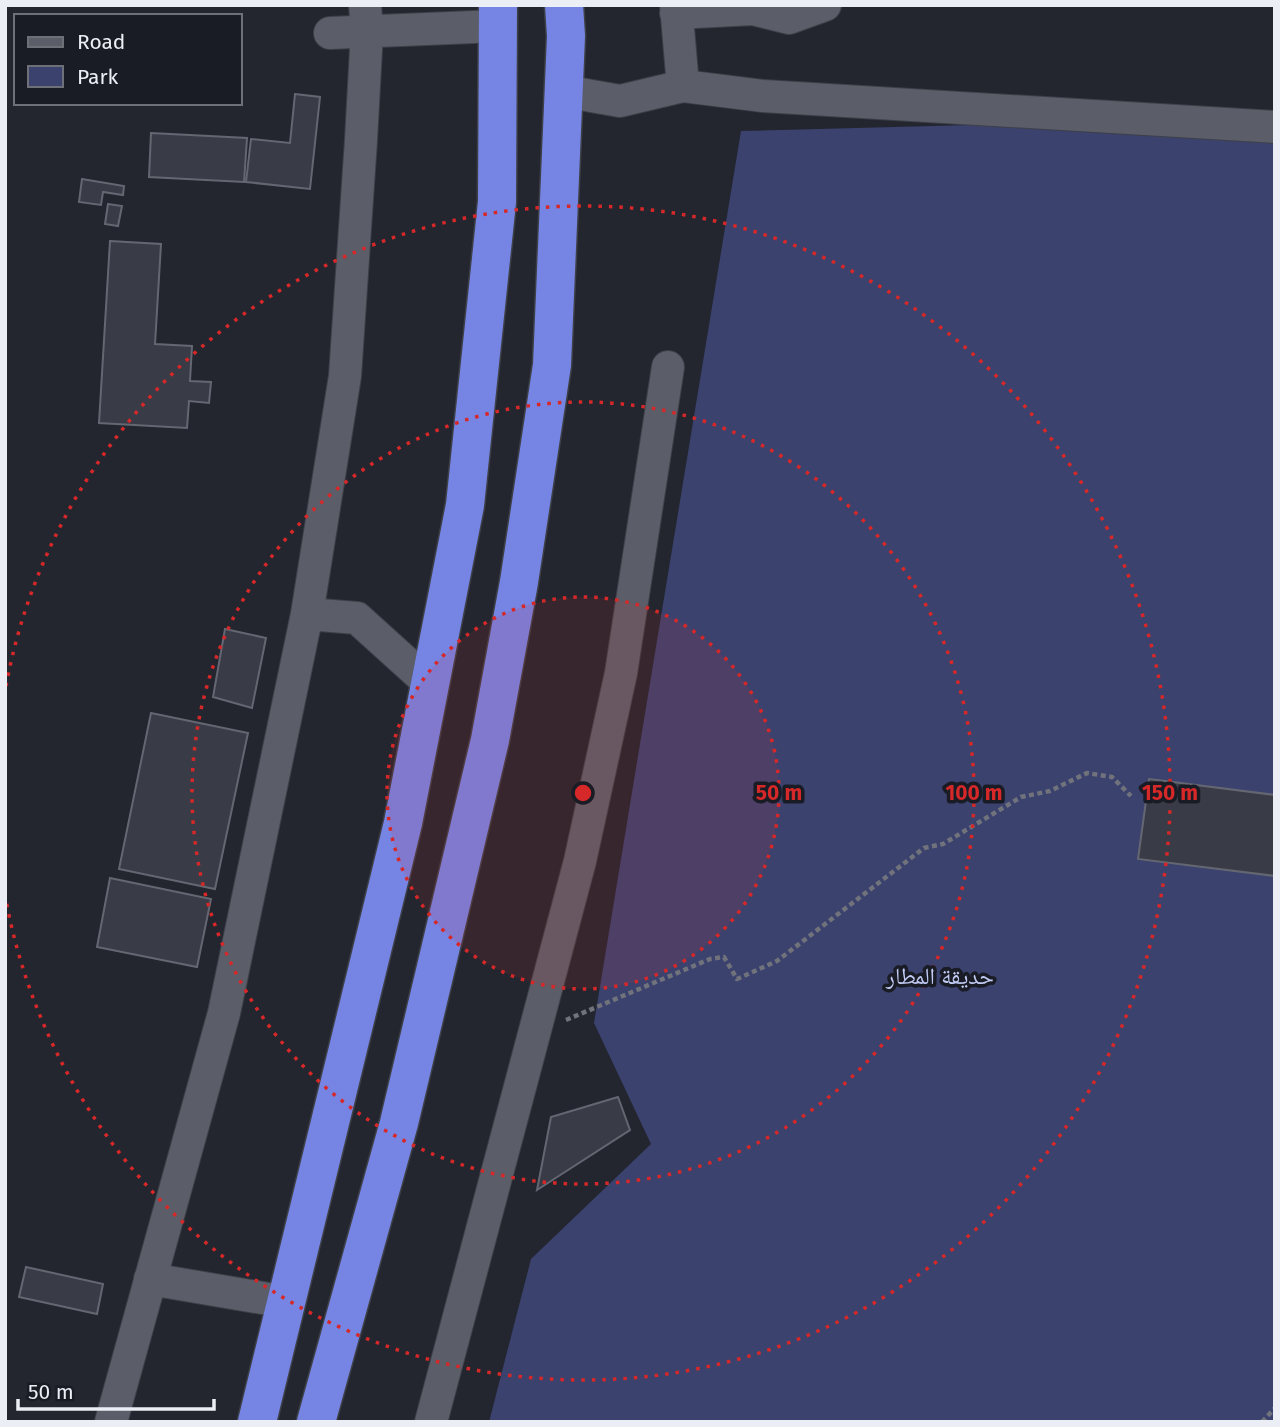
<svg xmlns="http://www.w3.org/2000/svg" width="1280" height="1427" viewBox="0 0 1280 1427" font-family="'Fira Sans','Noto Naskh Arabic',sans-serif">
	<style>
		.green { fill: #3b426e }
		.building { fill: #393b46; stroke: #646772; stroke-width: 2 }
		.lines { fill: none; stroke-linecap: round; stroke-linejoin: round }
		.street-casing { stroke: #3e4048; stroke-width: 34 }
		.highway-casing { stroke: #3e4048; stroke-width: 41 }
		.path { stroke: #71737c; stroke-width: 4.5; stroke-dasharray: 5 3.5; stroke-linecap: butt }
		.street { stroke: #5b5e69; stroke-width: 32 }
		.highway { stroke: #7685e4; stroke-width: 38 }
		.ring { fill: none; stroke: #d62828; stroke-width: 3.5; stroke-dasharray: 3.5 7 }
		.labels { text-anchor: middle; stroke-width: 7; stroke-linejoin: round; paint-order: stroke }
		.park-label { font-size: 23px; fill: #c0caf3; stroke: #1a1c25 }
		.centre { fill: #d62828; stroke: #1a1c25; stroke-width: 3.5 }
		.ring-label { font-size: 21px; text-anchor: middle; font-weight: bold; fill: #d62828; stroke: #1a1c25; stroke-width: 7; stroke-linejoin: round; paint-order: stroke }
	</style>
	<rect width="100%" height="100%" fill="#23262f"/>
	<path class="green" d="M1275 117V1422H489L531 1259 651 1144 594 1023 741 131Z"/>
	<path class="building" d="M295 94 320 97 310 189 246 182 251 139 290 143Z
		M151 133 247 138 244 182 149 177Z
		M82 179 124 186 123 195 103 192 101 205 79 202Z
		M108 204 122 206 118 226 105 224Z
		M110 241 161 244 155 344 192 346 190 381 211 382 209 403 189 401 187 428 99 423Z
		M225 629 266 638 252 708 213 697Z
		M151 713 248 733 215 889 119 869Z
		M1149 779 1275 795V876L1138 859Z
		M110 878 211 899 197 967 97 947Z
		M618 1097 630 1130 537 1190 551 1117Z
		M26 1267 103 1284 97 1314 19 1297Z"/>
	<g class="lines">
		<defs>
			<path id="street" d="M365 5 367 31 361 140 345 376 307 614 357 618 430 684
				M753 9 789 18 825 5
				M676 13 753 9 755 5
				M330 33 498 26
				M683 86 763 96 1275 127
				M563 91 620 101 683 86 676 5
				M150 1279 286 1302
				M111 1422 224 1013 307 614
				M431 1422 580 861 621 673 668 367"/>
			<path id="highway" d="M257 1422 403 823 465 505 497 202 498 5
				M316 1422 399 1123 490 740 519 582 552 365 566 36 564 5"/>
		</defs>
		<use href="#street" class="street-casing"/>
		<use href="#highway" class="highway-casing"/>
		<path class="path" d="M566 1020 710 959 724 957 737 979 777 961 924 848 943 844 1021 797 1050 791 1087 773 1112 777 1131 796
			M1262 1422 1275 1408"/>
		<use href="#street" class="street"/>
		<use href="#highway" class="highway"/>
	</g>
	<circle cx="583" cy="793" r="196" fill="#d62828" fill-opacity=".12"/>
	<g class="ring">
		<circle cx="583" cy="793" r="196"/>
		<circle cx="583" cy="793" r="391"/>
		<path d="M6 686A587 587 0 1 1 6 900"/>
	</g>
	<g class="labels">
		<g class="park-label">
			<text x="940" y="984">حديقة المطار</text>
		</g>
	</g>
	<circle cx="583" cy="793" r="10" class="centre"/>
	<g class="ring-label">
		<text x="779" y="800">50 m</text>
		<text x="974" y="800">100 m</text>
		<text x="1170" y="800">150 m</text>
	</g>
	<rect width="1280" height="1427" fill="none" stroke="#eceef5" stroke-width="14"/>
	<rect x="14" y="14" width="228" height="91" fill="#1a1c25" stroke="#6e7078" stroke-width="2"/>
	<rect x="28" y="37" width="35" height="10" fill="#5b5e69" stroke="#6e7078" stroke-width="2"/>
	<text x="77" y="49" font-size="21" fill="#eceef5">Road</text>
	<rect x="28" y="66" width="35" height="21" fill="#3b426e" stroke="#6e7078" stroke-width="2"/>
	<text x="77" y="84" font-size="21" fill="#eceef5">Park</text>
	<path d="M18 1399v10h196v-10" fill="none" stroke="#eceef5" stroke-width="3.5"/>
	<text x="28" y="1399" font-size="21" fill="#eceef5" stroke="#1a1c25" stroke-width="5" paint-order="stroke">50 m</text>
</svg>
